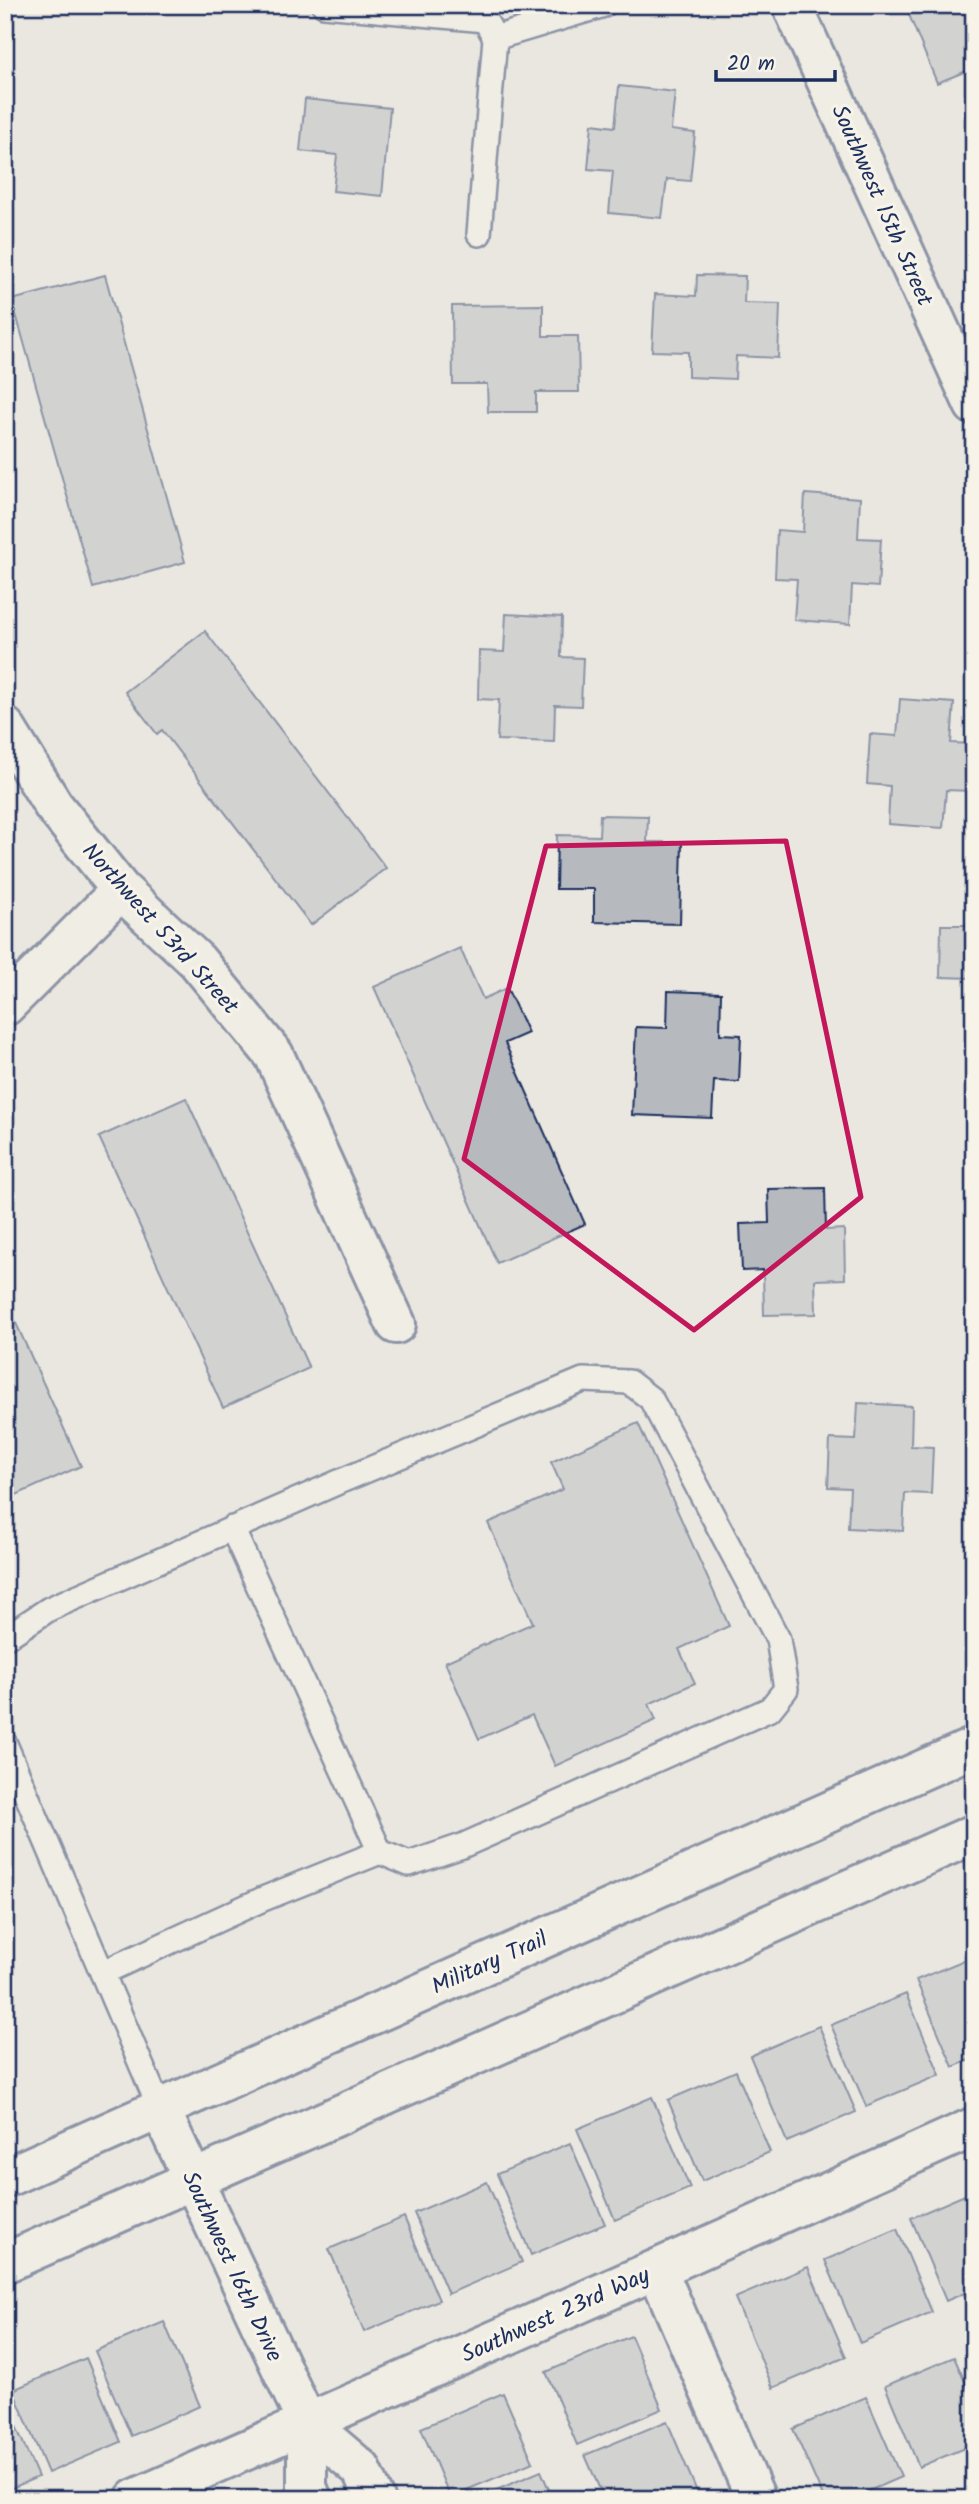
<svg xmlns="http://www.w3.org/2000/svg" width="979" height="2504" viewBox="0 0 979 2504" font-family="Kalam,sans-serif">
	<style>
		.building { fill: #b6babf; stroke: #1b2f5e; stroke-width: 2 }
		.lines { fill: none; stroke-linecap: round; stroke-linejoin: round }
		.service-casing { stroke: #1b2f5e; stroke-width: 28 }
		.minor-casing { stroke: #1b2f5e; stroke-width: 44 }
		.tertiary-casing { stroke: #1b2f5e; stroke-width: 44 }
		.service { stroke: #f7f3e8; stroke-width: 23 }
		.minor { stroke: #f7f3e8; stroke-width: 38 }
		.tertiary { stroke: #f7f3e8; stroke-width: 38 }
		.marked { fill: none; stroke: #c2185b; stroke-width: 5; stroke-linejoin: round }
		.labels { text-anchor: middle; stroke-width: 6; stroke-linejoin: round; paint-order: stroke }
		.street-label { font-size: 23px; fill: #1b2f5e; stroke: #f7f3e8 }
	</style>
	<rect width="100%" height="100%" fill="#eae7e0"/>
	<filter id="ink" filterUnits="userSpaceOnUse"><feTurbulence type="fractalNoise" baseFrequency=".0143" numOctaves="2"/><feDisplacementMap in="SourceGraphic" scale="14" xChannelSelector="R" yChannelSelector="G"/><feConvolveMatrix kernelMatrix="1 2 1 2 8 2 1 2 1" color-interpolation-filters="sRGB"/></filter>
	<g filter="url(#ink)">
		<path class="building" d="M905 5H974V68L937 83Z
			M619 86 675 92 671 130 695 133 690 181 667 179 662 218 609 213 613 171 588 169 592 124 615 127Z
			M305 99 390 108 382 196 333 191 337 155 300 151Z
			M105 275 185 562 93 588 12 300Z
			M697 275 745 276 744 303 780 304 778 358 736 356 735 379 688 377V352L652 351 655 294 696 296Z
			M543 305V336H578L579 392H536V412H488L487 384H453L452 306Z
			M805 494 860 498 858 538 881 539 878 587 852 585 850 624 794 620 797 579 775 578 777 530 803 532Z
			M506 614 562 617 561 657 583 658 581 706 555 705 554 742 497 740 499 700 478 699 479 651 504 652Z
			M205 631 386 868 311 925 162 730 157 734 125 692Z
			M900 699 954 703 951 743 974 744 971 791 946 790 943 828 888 824 890 786 867 784 870 734 897 736Z
			M600 815 648 816 647 842H682L680 924 594 922V889H556L557 835 599 836Z
			M941 925H974V978L940 977Z
			M460 948 483 999 507 988 528 1033 505 1043 585 1224 497 1263 374 987Z
			M668 991 721 993 720 1034 741 1035 739 1082 714 1081 712 1118 632 1115 636 1027 667 1028Z
			M186 1098 309 1368 223 1408 99 1137Z
			M825 1188 826 1230 844 1229 845 1279 815 1280 816 1314 764 1315 763 1270 742 1271 740 1224 769 1223 768 1189Z
			M5 1299 81 1466 5 1500Z
			M858 1403 912 1406 911 1446 933 1447 931 1494 905 1493 903 1531 848 1528 850 1488 828 1487 830 1439 856 1440Z
			M638 1423 729 1626 679 1649 695 1683 649 1704 656 1720 555 1766 532 1715 479 1739 445 1662 533 1623 488 1523 563 1489 551 1462Z
			M974 1956V2058L953 2067 916 1980Z
			M906 1994 940 2075 866 2106 831 2025Z
			M819 2026 856 2112 787 2142 750 2056Z
			M736 2071 770 2152 702 2181 668 2100Z
			M652 2097 690 2188 615 2220 577 2129Z
			M570 2143 605 2224 531 2255 497 2174Z
			M487 2182 522 2262 448 2294 414 2213Z
			M974 2191V2289L946 2301 911 2218Z
			M404 2217 439 2300 364 2332 329 2249Z
			M897 2229 932 2312 860 2343 825 2260Z
			M808 2267 846 2357 773 2388 735 2298Z
			M164 2322 200 2406 131 2436 95 2351Z
			M631 2336 662 2409 577 2445 546 2372Z
			M954 2357 974 2402V2444L919 2467 885 2386Z
			M86 2358 121 2442 48 2473 13 2390Z
			M503 2393 533 2462 450 2497 421 2428Z
			M866 2397 901 2477 850 2499H824L793 2429Z
			M5 2401 38 2477 5 2491Z
			M667 2421 698 2494 688 2499H604L585 2455Z
			M541 2471 553 2499H475Z"/>
		<g class="lines">
			<defs>
				<path id="service" d="M324 5 485 20 495 38 479 234
					M495 38 604 5
					M5 1638 49 1609 341 1481 583 1380 629 1382 651 1399 778 1639 786 1689 770 1709 462 1846 409 1864 380 1852
					M5 1744 160 2109
					M102 1973 263 1899 380 1852 232 1528"/>
				<path id="minor" d="M792 5 974 405
					M5 727 53 805 121 890 197 961 274 1055 396 1324
					M5 1006 121 890
					M160 2109 307 2423 361 2469 375 2499
					M657 2269 756 2499
					M307 2423V2487L312 2499
					M135 2499 657 2269 974 2127"/>
				<path id="tertiary" d="M5 2178 974 1747
					M5 2263 974 1834"/>
			</defs>
			<use href="#service" class="service-casing"/>
			<use href="#minor" class="minor-casing"/>
			<use href="#tertiary" class="tertiary-casing"/>
			<use href="#service" class="service"/>
			<use href="#minor" class="minor"/>
			<use href="#tertiary" class="tertiary"/>
		</g>
	</g>
	<path d="M0 0H979V2504H0ZM786 841 861 1197 694 1330 464 1159 546 846Z" fill="#eae7e0" fill-opacity=".55" fill-rule="evenodd"/>
	<path class="marked" d="M786 841 861 1197 694 1330 464 1159 546 846Z"/>
	<g class="labels">
		<g class="street-label">
			<text transform="translate(883 205) rotate(66)" y="8">Southwest 15th Street</text>
			<text transform="translate(161 928) rotate(48)" y="8">Northwest 53rd Street</text>
			<text transform="translate(489 1962) rotate(-24)" y="8">Military Trail</text>
			<text transform="translate(233 2266) rotate(65)" y="8">Southwest 16th Drive</text>
			<text transform="translate(555 2314) rotate(-24)" y="8">Southwest 23rd Way</text>
		</g>
	</g>
	<rect width="979" height="2504" fill="none" stroke="#f7f3e8" stroke-width="28"/>
	<rect x="14" y="14" width="951" height="2476" fill="none" stroke="#1b2f5e" stroke-width="2.5" filter="url(#ink)"/>
	<path d="M716 70v10h119v-10" fill="none" stroke="#1b2f5e" stroke-width="3.5"/>
	<text x="727" y="70" font-size="21" fill="#1b2f5e" stroke="#f7f3e8" stroke-width="5" paint-order="stroke">20 m</text>
</svg>
